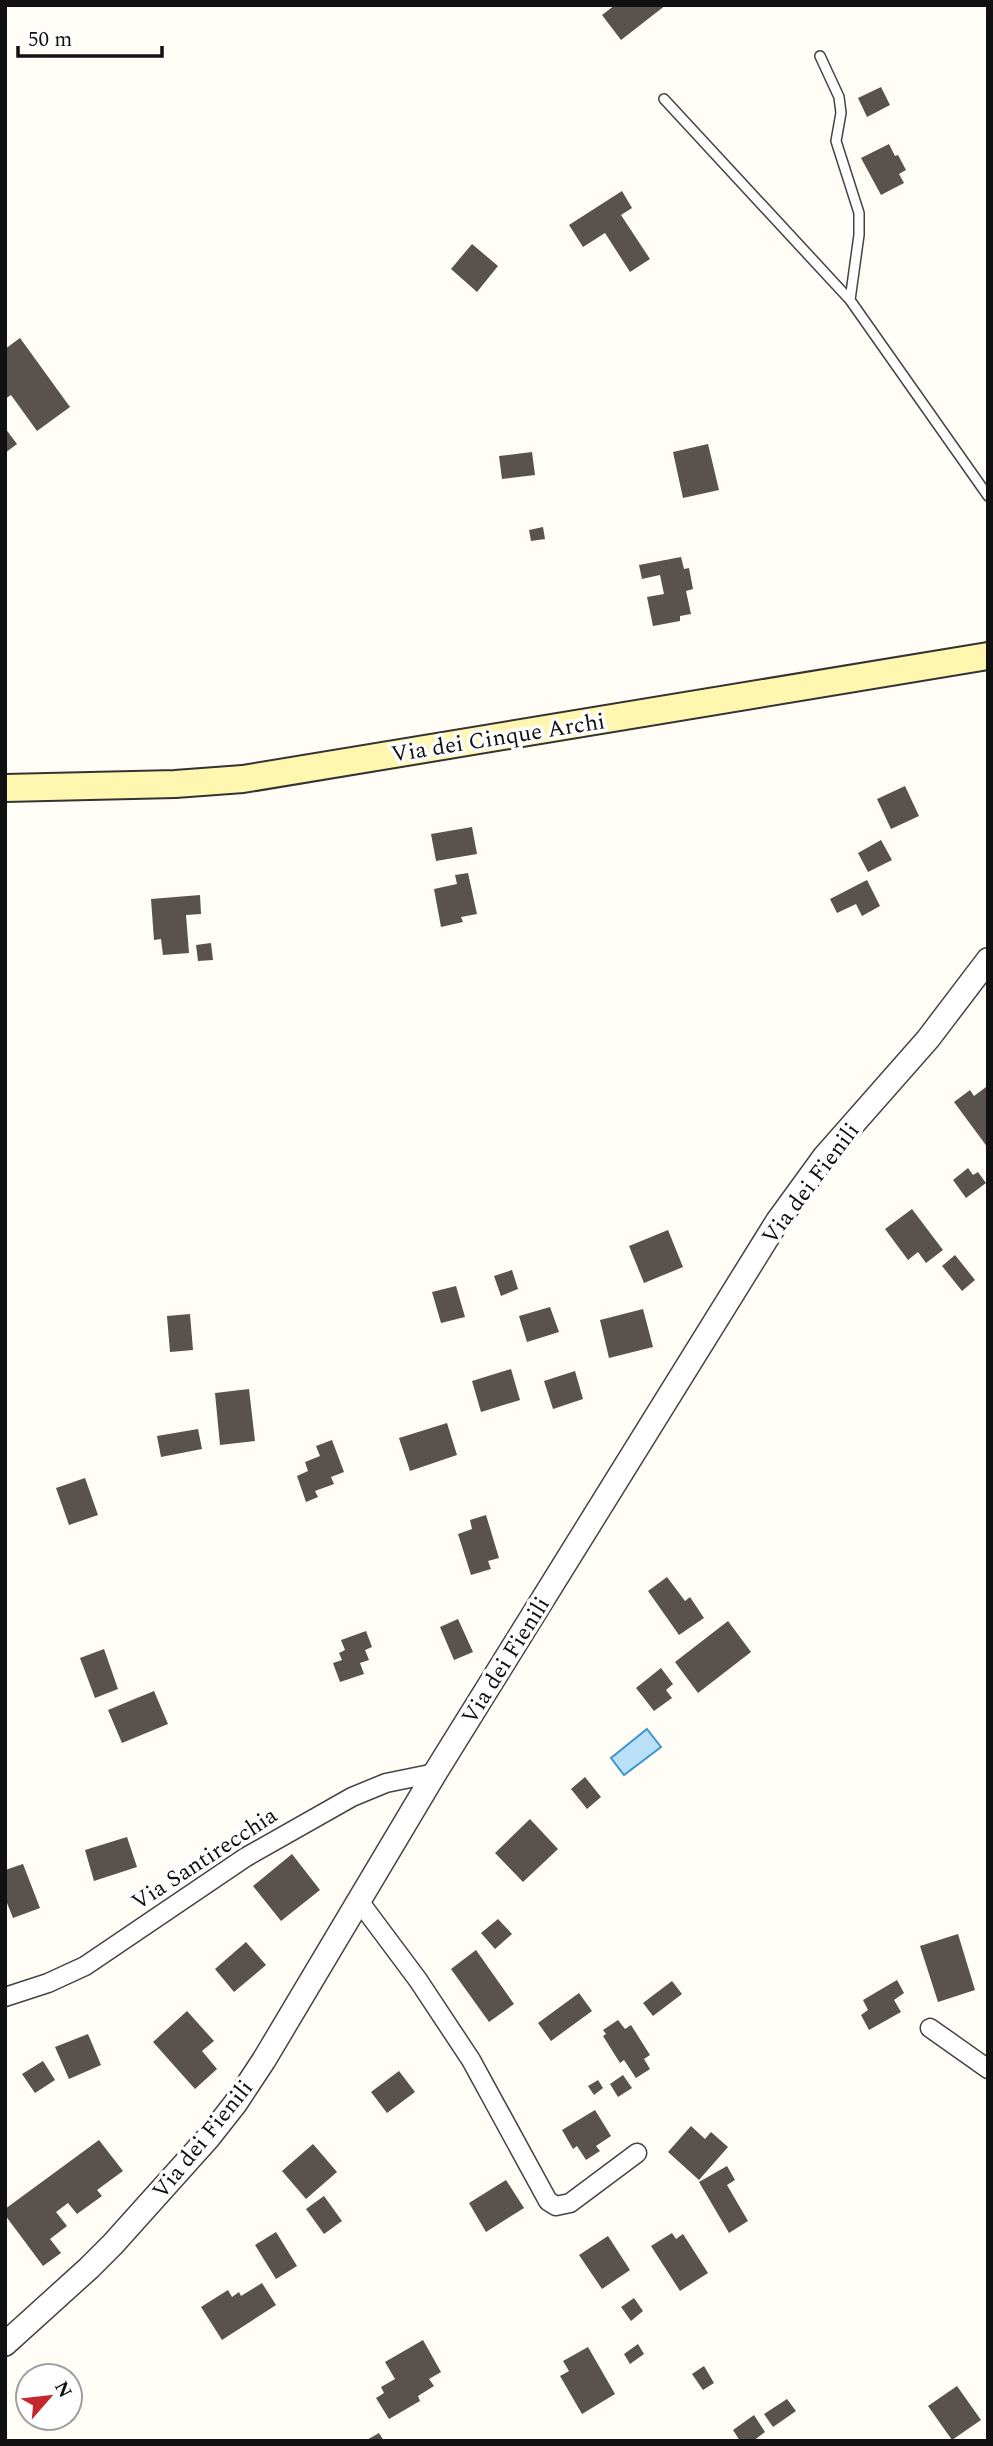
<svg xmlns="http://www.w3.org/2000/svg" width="993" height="2446" viewBox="0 0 993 2446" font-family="Spectral,serif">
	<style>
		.water { fill: #b9e0f7; stroke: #3f96cf; stroke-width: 2 }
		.building { fill: #5a524d }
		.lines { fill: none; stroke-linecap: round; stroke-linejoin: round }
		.service-casing { stroke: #444; stroke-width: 12 }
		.minor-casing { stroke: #444; stroke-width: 21 }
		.tertiary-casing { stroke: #444; stroke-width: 26 }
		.secondary-casing { stroke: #333; stroke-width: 30 }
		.service { stroke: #fff; stroke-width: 9 }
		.minor { stroke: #fff; stroke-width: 18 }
		.tertiary { stroke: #fff; stroke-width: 23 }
		.secondary { stroke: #fff6b0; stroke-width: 26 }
		.labels { text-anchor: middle; stroke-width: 7; stroke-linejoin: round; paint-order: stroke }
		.street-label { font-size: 23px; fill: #111; stroke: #fff }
	</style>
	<rect width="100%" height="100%" fill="#fffdf5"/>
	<path class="water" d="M647 1729 661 1747 624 1775 611 1758Z"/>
	<path class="building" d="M615 5H666L621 40 602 15Z
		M881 87 890 105 867 117 858 98Z
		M889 144 895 156 898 155 906 170 899 174 904 183 881 195 861 158Z
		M622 191 632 208 621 215 650 259 630 272 605 233 583 247 569 225Z
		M472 244 498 266 477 292 451 269Z
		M20 338 70 407 37 431 11 395 5 399V349Z
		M5 428 17 444 5 453Z
		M708 444 719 490 683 498 673 452Z
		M532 452 535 475 502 479 499 456Z
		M543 527 545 539 531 541 529 530Z
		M681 557 684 569 689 568 693 589 686 591 691 614 680 616V621L653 626 647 597 664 594 660 575 642 579 639 565Z
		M905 786 919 816 891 829 877 799Z
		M472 827 477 854 436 861 431 834Z
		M881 840 892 860 868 872 858 853Z
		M468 873 477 914 461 917 463 922 441 927 434 889 457 884 455 875Z
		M867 880 880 906 862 916 856 904 837 913 830 899Z
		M200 895 201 914 186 915 189 953 163 955 161 939 154 940 151 899Z
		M211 943 213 960 198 961 196 945Z
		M986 1087 988 1089V1148L954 1102 970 1090 974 1096Z
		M968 1168 973 1175 978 1172 986 1183 966 1198 953 1180Z
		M912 1209 943 1250 926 1263 918 1252 908 1260 885 1229Z
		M668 1230 683 1267 644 1283 629 1246Z
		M955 1255 975 1280 962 1291 942 1266Z
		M512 1270 518 1289 501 1296 494 1276Z
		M456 1286 465 1317 441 1323 432 1292Z
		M550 1307 559 1332 527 1342 519 1316Z
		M643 1309 653 1347 609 1358 600 1320Z
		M190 1314 193 1350 170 1352 167 1316Z
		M511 1369 520 1400 481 1412 472 1381Z
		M575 1371 583 1399 553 1409 544 1381Z
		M249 1389 255 1441 220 1445 215 1393Z
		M447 1423 457 1455 410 1471 399 1438Z
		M198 1429 202 1449 161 1457 157 1436Z
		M332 1440 344 1472 331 1477 334 1484 315 1491 318 1497 306 1502 297 1476 308 1471 305 1462 320 1456 316 1446Z
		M85 1478 98 1515 69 1525 56 1488Z
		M486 1515 499 1558 488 1561 491 1569 471 1575 458 1534 472 1529 470 1520Z
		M667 1577 685 1601 690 1597 704 1618 679 1635 648 1591Z
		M458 1619 473 1652 454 1660 440 1627Z
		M728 1621 751 1652 698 1693 675 1662Z
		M366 1631 372 1647 365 1650 369 1660 360 1663 364 1674 340 1682 333 1663 342 1660 339 1653 345 1650 341 1640Z
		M104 1649 118 1689 95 1698 80 1658Z
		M661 1668 673 1684 666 1690 672 1698 654 1711 636 1688Z
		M154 1691 168 1724 122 1743 108 1710Z
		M585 1777 601 1797 587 1809 571 1789Z
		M530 1819 558 1849 523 1882 495 1853Z
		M127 1837 137 1867 94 1881 85 1850Z
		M292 1854 320 1890 281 1921 253 1886Z
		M23 1864 40 1908 13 1918 5 1898V1870Z
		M498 1919 512 1934 495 1949 481 1933Z
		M958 1934 975 1990 938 2002 920 1946Z
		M246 1942 266 1965 234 1992 215 1969Z
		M476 1950 514 2004 489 2022 451 1969Z
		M897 1980 904 1993 894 2000 901 2012 869 2030 861 2015 868 2010 863 2000Z
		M672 1981 682 1994 653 2016 643 2003Z
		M579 1993 592 2011 551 2041 538 2023Z
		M187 2011 214 2041 202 2051 217 2069 195 2089 153 2042Z
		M618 2020 625 2029 631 2025 650 2055 644 2059 650 2069 636 2078 624 2060 620 2063 603 2036 606 2034 603 2030Z
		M88 2034 101 2065 69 2079 55 2047Z
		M43 2061 55 2080 35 2093 22 2074Z
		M399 2071 415 2092 387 2113 371 2092Z
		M623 2075 632 2088 618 2097 610 2084Z
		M598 2080 603 2088 594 2095 588 2086Z
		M595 2110 611 2136 596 2146 600 2151 586 2160 577 2146 573 2149 562 2130Z
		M691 2126 705 2139 711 2132 728 2147 699 2180 668 2152Z
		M99 2140 123 2171 97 2190 102 2196 77 2214 68 2203 56 2212 67 2226 50 2239 61 2253 43 2266 5 2215V2209Z
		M313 2144 337 2172 306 2199 282 2171Z
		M727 2166 735 2180 727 2185 748 2221 729 2233 699 2182Z
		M506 2180 524 2208 486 2232 469 2203Z
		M324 2196 342 2221 324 2234 306 2209Z
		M276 2232 297 2266 276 2279 255 2245Z
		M672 2233 676 2239 683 2234 708 2273 680 2291 651 2246Z
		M608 2236 630 2270 602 2289 579 2255Z
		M262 2283 276 2305 222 2340 201 2307 228 2290 232 2297 239 2292 241 2296Z
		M634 2298 643 2311 631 2321 621 2307Z
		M423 2340 441 2372 429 2379 434 2386 418 2396 420 2401 389 2419 376 2398 384 2393 381 2387 395 2379 385 2362Z
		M638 2344 644 2354 630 2364 624 2354Z
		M588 2347 615 2394 582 2414 560 2376 569 2371 563 2361Z
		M704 2366 714 2383 703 2390 692 2374Z
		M957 2386 981 2420 952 2440 928 2406Z
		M787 2399 796 2411 773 2427 764 2414Z
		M754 2415 765 2432 753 2441H740L733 2430Z
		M379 2433 384 2441H365Z"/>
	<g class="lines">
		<defs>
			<path id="service" d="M820 56 839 97 841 113 836 141 859 213V235L850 300 988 496
				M664 99 850 300"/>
			<path id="minor" d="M359 1901 418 1980 471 2060 548 2201 556 2206 570 2203 637 2153
				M5 1997 48 1983 85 1966 246 1857 352 1797 386 1783 435 1773
				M930 2028 988 2069"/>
			<path id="tertiary" d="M5 2344 89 2268 113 2244 209 2137 235 2104 264 2060 435 1773 777 1222 825 1156 928 1039 988 960"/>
			<path id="secondary" d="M5 788 175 784 243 779 988 656"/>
		</defs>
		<use href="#service" class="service-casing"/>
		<use href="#minor" class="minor-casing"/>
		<use href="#tertiary" class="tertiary-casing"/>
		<use href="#secondary" class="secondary-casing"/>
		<use href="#service" class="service"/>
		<use href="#minor" class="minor"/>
		<use href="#tertiary" class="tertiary"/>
		<use href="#secondary" class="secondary"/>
	</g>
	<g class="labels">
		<g class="street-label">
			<text transform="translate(498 737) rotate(-9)" y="8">Via dei Cinque Archi</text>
			<text transform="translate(810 1183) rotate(-53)" y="8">Via dei Fienili</text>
			<text transform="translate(505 1660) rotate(-58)" y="8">Via dei Fienili</text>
			<text transform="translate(204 1858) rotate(-33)" y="8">Via Santirecchia</text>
			<text transform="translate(202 2139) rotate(-51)" y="8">Via dei Fienili</text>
		</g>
	</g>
	<rect width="993" height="2446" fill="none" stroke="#111111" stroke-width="14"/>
	<g transform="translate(49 2397) rotate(62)"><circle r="33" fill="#ffffff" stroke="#a0a0a0" stroke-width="2"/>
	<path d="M0-5L12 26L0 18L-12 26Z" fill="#c4262e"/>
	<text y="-10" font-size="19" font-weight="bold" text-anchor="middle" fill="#111111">N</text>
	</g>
	<path d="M18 46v10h144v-10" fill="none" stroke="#111111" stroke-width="3.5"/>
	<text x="28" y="46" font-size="21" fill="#111111" stroke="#ffffff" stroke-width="5" paint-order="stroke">50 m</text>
</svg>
